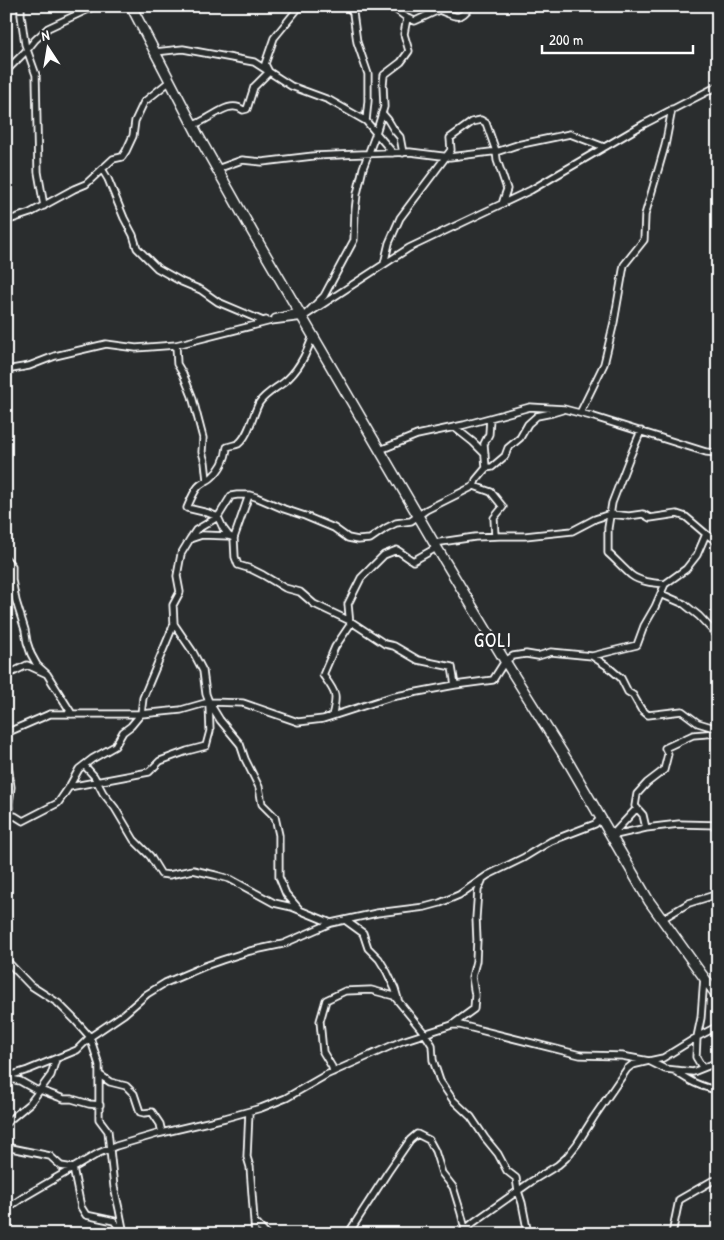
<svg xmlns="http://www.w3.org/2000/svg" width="724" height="1240" viewBox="0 0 724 1240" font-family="'Patrick Hand',sans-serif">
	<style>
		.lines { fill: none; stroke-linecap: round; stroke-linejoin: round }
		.minor-casing { stroke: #fff; stroke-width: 9 }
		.secondary-casing { stroke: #fff; stroke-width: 12 }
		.minor { stroke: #2a2d2e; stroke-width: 5.5 }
		.secondary { stroke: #2a2d2e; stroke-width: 9 }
		.labels { text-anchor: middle; stroke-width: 4; stroke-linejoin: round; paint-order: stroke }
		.quarter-label { font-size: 21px; letter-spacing: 1px; fill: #fff; stroke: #2a2d2e }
	</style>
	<rect width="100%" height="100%" fill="#2a2d2e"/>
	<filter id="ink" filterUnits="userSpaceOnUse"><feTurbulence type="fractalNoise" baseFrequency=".02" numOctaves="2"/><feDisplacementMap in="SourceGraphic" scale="10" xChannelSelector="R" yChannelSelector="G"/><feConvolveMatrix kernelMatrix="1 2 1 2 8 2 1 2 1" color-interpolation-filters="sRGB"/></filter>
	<g filter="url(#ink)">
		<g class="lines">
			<defs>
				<path id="minor" d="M21 6V15L25 44 36 75 38 172 44 206
					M348 6 353 13 357 42 368 74V101L366 121
					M391 6 407 18 404 34 409 51 401 62 384 75 383 85 384 107 376 133 363 168 357 194 355 211 354 240 324 296 303 317 409 248 531 190 644 124 718 86
					M407 18 415 21 439 10C455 16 459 22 471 6
					M155 52 183 49 254 62 291 86 329 100 366 121 393 153
					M6 71 27 50 35 40 48 28 93 7
					M382 113 388 120 394 130 400 137 403 153
					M193 125C196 124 201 122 204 120 215 115 231 100 243 110L247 109 254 87 269 72 265 64 274 38 300 6
					M102 169 108 179 124 218 133 235 137 248 157 268 182 282 201 290 218 302 263 321 266 320
					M217 169 242 160 262 162 313 156 410 152 450 157 499 151 517 145 570 134 604 147
					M6 221 30 213 74 189 86 184 113 159 122 157 126 151 133 136 135 121 144 102 170 81
					M384 264 389 243 400 218 451 150 450 138 472 122 481 120 486 123 496 151 497 160 507 189 502 204
					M275 318 299 312
					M176 345 177 364 183 374 192 396 203 438 202 452 205 462 207 480
					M6 370 29 366 55 356 106 344 136 348 176 345 271 321 303 317
					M580 413 604 364 614 322 624 265 644 240 645 215 665 146 672 109
					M454 427 473 442 485 454
					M641 431 629 459 612 503 608 528V553C616 560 623 568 631 575 640 582 654 583 665 584
					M380 450 417 435 464 425 530 407 564 409 591 416 706 452 718 453
					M486 468 492 467 505 456 508 448 520 438 528 424 537 416 552 413 562 410
					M474 486 491 492 503 507 494 518 495 536
					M229 536 223 528 218 517 208 513 187 508C190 501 193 493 198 487 201 483 207 481 211 478 220 470 226 459 227 447 230 446 235 445 238 444 249 436 253 414 259 403 265 394 275 389 283 383 299 371 307 353 313 335
					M234 538 235 557 238 565 251 569 263 575 285 588 300 592 314 604 350 621 385 644 394 646 418 660 452 667 455 685
					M190 539 196 530 218 517 231 496 237 495H249
					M434 543 475 537 500 536H525L572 531 595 519 610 514 629 516 643 514 650 518 677 514 686 517 706 534 716 541 718 545
					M6 559 12 566V580L16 601 25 630 27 642 31 654 37 665 47 674
					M661 594 684 604 699 616 715 633 718 634
					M174 624 193 652 203 671 206 694 209 702 220 720 240 744 245 759 259 787 262 804 275 817 279 835V877L286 894 300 910
					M592 656 637 645 644 626 655 607 665 584 686 569 697 555 706 534
					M6 672H13L27 665 47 674 72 714
					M332 716C338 694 336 693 323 675L335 647 350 625 348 604 361 578 384 555 397 550 413 561 436 548
					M6 733 50 714H141L181 710 209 702 243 703 298 722 323 719 391 697 455 685 493 680 505 661 513 656 526 654 538 656 551 652 592 656 607 666 621 678 628 692 633 695 641 709 648 715 682 711 698 723 718 729
					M6 750 11 787 9 804 10 818
					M84 765 94 776 103 793 115 808 134 840 150 856 161 874 169 875 193 870 215 875 230 879 274 903 292 907 331 923 377 913 425 907 440 903 459 895 488 875 523 858 551 841 595 824 601 818
					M69 787 149 772 160 761 187 751 206 746 210 731 209 704
					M6 819 15 816 23 821 58 803 69 787 79 769 92 759 115 746 123 732 131 726 141 714 143 698 174 624 173 605 180 592 177 576 181 554 190 539 202 535 229 536 234 538 249 495 256 497 284 509 305 516 334 528 348 538 358 540 370 539 386 528 396 523 411 521 426 510 474 486 476 480 486 468 484 444 489 434 490 418
					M646 828 643 815 635 806 637 794 647 783 664 770 668 754 665 748 693 735 718 733
					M611 836 646 828 679 824 718 825
					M611 836 637 808
					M662 919 689 903 718 894
					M345 920 363 933 368 948 379 959 387 972 395 989 398 999
					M6 960 30 985 58 1003 74 1019 90 1037 99 1065V1119L108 1131 114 1187 119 1209 124 1234
					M452 1025 474 1009 475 995 472 977 476 961 477 940 476 918 478 890 482 881
					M702 1067 696 1057 697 1037 701 1018 704 977
					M675 1071C689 1081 700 1087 718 1090
					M333 1072 332 1067 323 1052 320 1021 326 1000 345 991 371 990 394 996 425 1034 432 1045 433 1060 440 1081 453 1100 471 1117 485 1138 498 1154 507 1171 516 1178 518 1191 522 1203 528 1234
					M100 1075 110 1082 126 1086 134 1094 140 1112 144 1113 152 1112 160 1124 162 1133
					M6 1077 28 1070 77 1050 90 1037 124 1014 147 994 165 983 205 966 222 960 250 951 283 944 331 923
					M6 1078 20 1081 36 1090H40L64 1099H72L89 1104 100 1105
					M249 1112 247 1157 250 1167 255 1234
					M6 1123 30 1103 40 1090 51 1075 56 1059
					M6 1147 50 1156 61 1166 73 1168 81 1207 86 1215 114 1221 122 1232
					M6 1209 27 1195 99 1153 116 1146 157 1134 225 1118 261 1108 286 1098 326 1075 402 1041 452 1025H460L580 1055 622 1056 649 1061 663 1058 697 1037 718 1026
					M254 1221 266 1234
					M348 1234 388 1172 410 1140 417 1134 429 1140 435 1151 442 1173 453 1187 461 1213 465 1229
					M460 1234 474 1222 532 1181 558 1165 566 1158 577 1144 594 1117 627 1069 632 1065 649 1061 665 1069 693 1072 718 1062
					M672 1234 679 1200 712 1181 718 1180"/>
				<path id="secondary" d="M131 6 199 137 253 233 434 543 505 661 570 765 649 901 718 997"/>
			</defs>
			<use href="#minor" class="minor-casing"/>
			<use href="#secondary" class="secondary-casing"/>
			<use href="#minor" class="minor"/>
			<use href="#secondary" class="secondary"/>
		</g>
	</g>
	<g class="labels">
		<g class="quarter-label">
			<text x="493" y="647">GOLI</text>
		</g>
	</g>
	<rect width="724" height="1240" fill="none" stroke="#2a2d2e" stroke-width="25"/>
	<rect x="12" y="12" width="699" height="1215" fill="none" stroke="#fff" stroke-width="2" filter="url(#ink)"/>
	<g transform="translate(48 48) rotate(348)" stroke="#2a2d2e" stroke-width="4" paint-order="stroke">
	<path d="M0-4L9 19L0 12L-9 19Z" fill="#ffffff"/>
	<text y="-8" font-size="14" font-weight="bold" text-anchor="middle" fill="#ffffff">N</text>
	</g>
	<path d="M542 45v8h151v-8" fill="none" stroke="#ffffff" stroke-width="2.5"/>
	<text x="549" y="45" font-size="15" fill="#ffffff" stroke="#2a2d2e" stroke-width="4" paint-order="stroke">200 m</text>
</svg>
